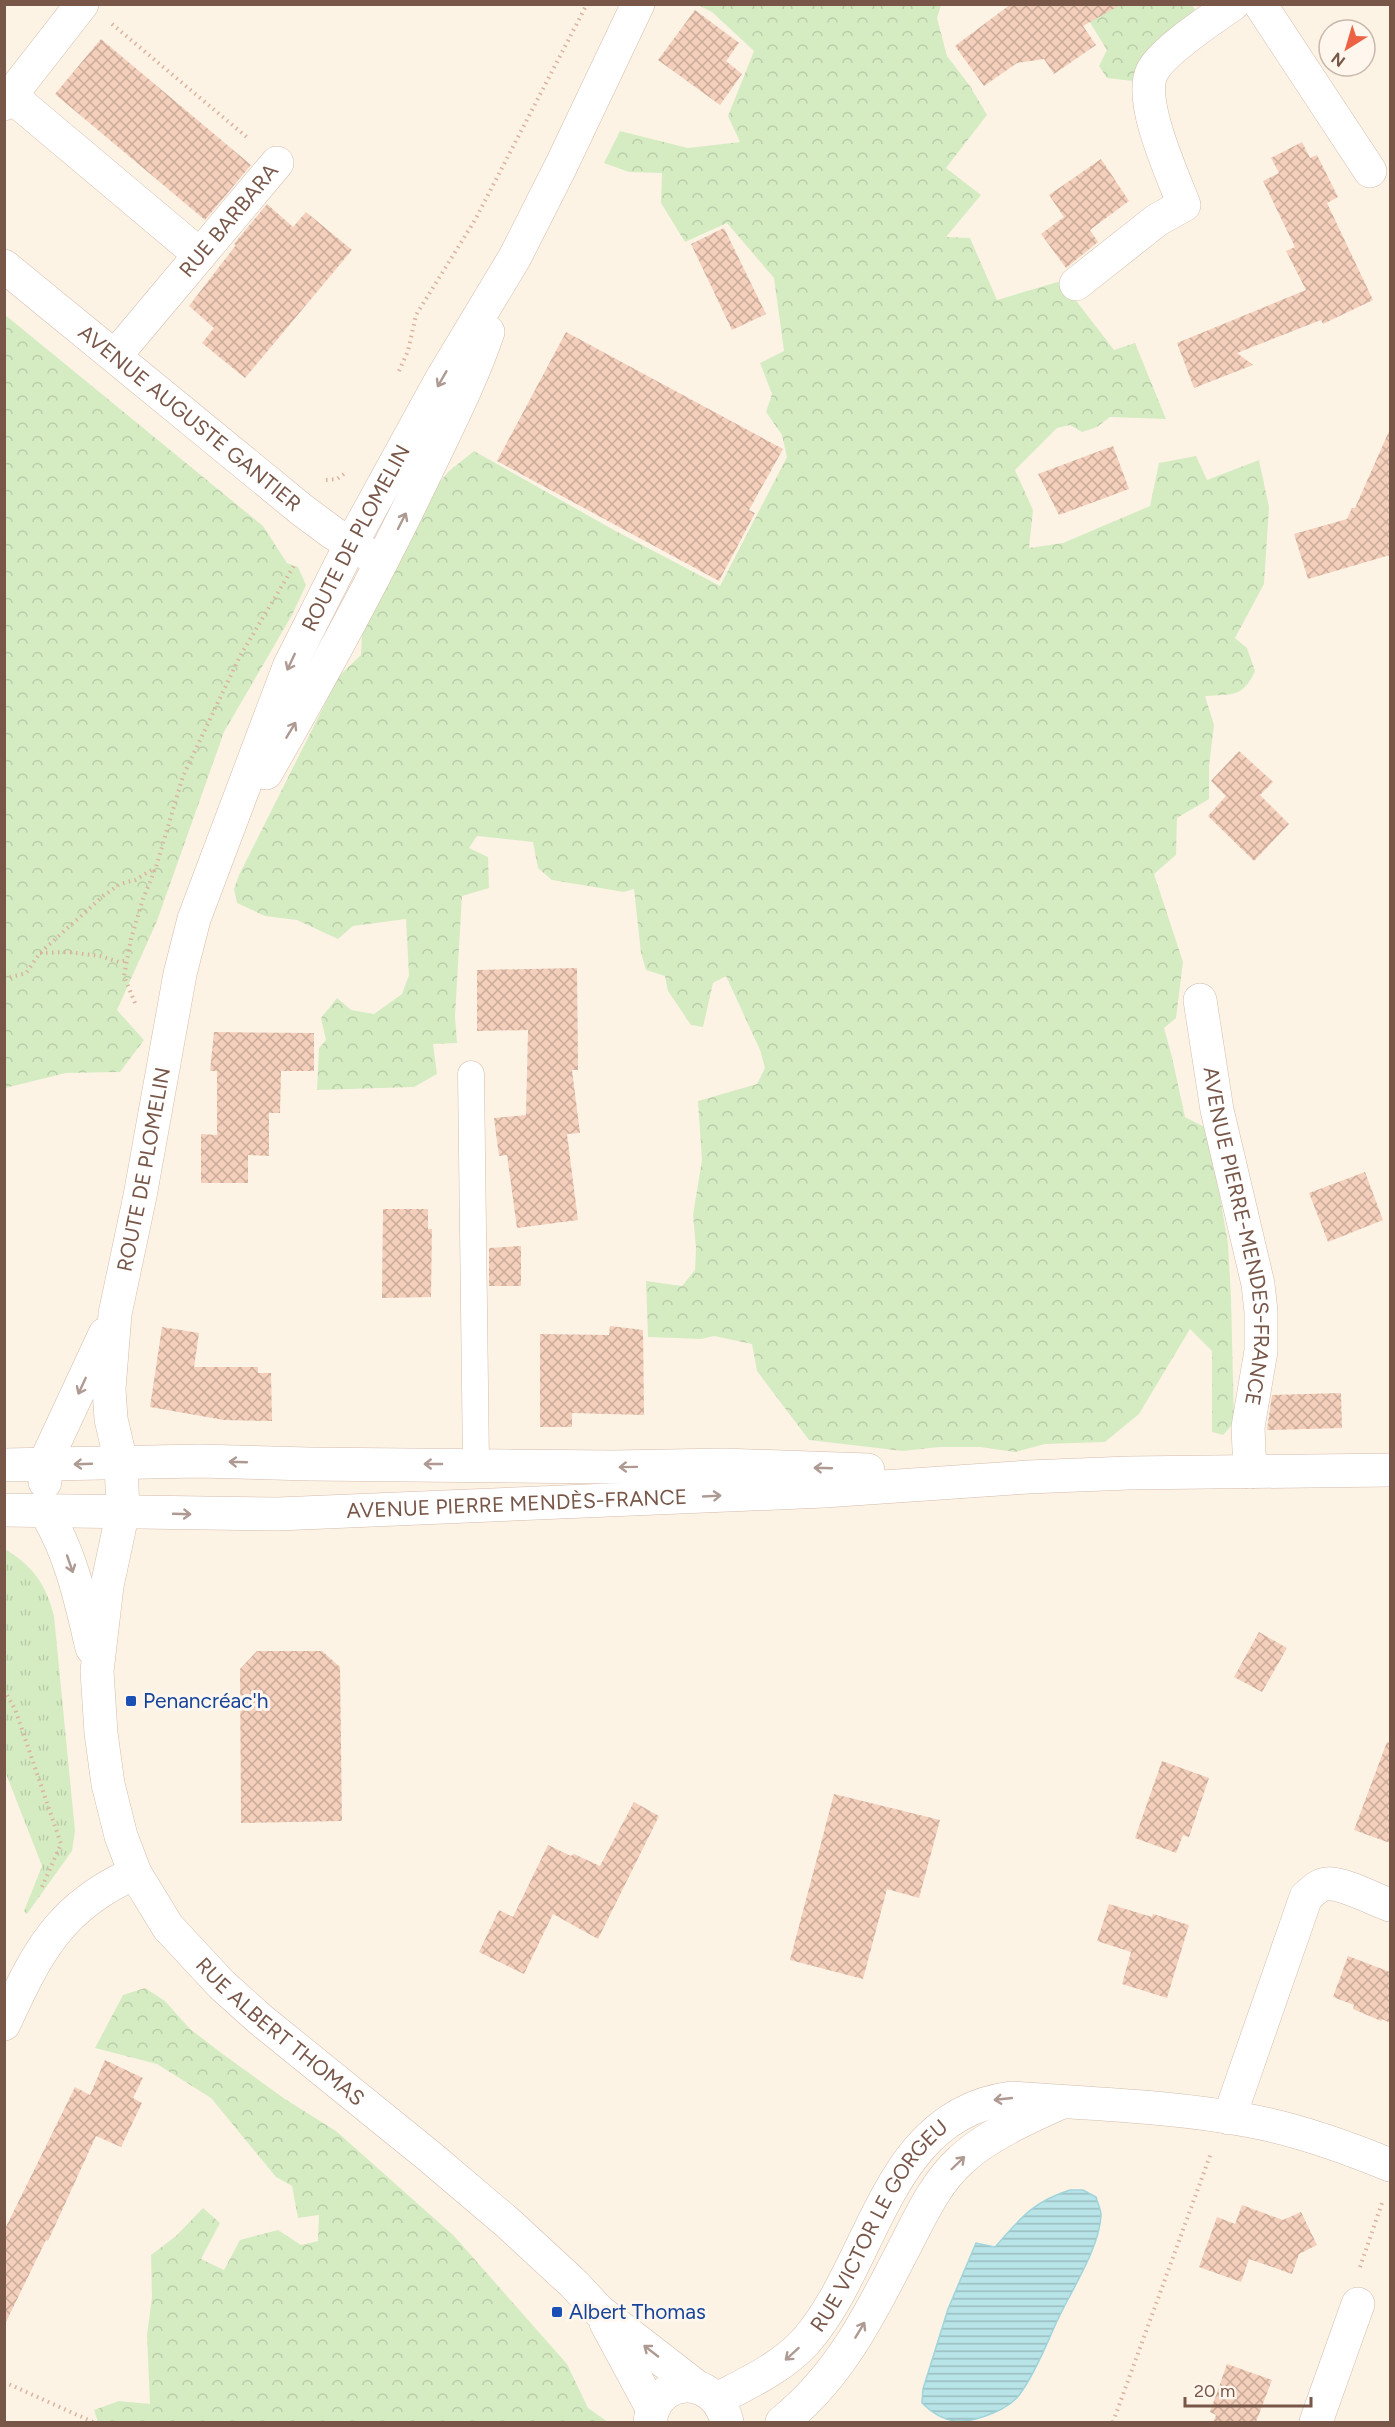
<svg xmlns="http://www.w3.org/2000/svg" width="1395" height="2427" viewBox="0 0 1395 2427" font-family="Figtree,sans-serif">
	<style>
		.grass { fill: url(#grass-tufts) }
		.forest { fill: url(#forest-crowns) }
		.water { fill: url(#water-rules); stroke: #9ed4db; stroke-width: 1.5 }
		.building { fill: url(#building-cross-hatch) }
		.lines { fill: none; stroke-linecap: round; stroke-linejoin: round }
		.lane-casing { stroke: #d2bcad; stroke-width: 27 }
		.street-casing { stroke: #d2bcad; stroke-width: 34 }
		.secondary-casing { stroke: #d5bbab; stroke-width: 34 }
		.path { stroke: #dab29e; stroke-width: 4; stroke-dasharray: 1.5 4.5; stroke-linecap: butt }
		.lane { stroke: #fff; stroke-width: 26 }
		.street { stroke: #fff; stroke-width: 33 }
		.secondary { stroke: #fff; stroke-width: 33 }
		.oneway { stroke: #ae9a92 }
		.transit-dot { fill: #1a4fb4; stroke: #fff7ed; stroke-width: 2 }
		.labels { text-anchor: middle; stroke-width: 6; stroke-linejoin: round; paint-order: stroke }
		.street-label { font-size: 21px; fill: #785749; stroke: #fff7ed }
		.transit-label { font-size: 21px; fill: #164399; stroke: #fff7ed; text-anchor: start }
	</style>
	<defs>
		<pattern id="grass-tufts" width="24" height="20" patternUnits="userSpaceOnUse" patternTransform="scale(1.5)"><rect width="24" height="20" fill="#d5ecc3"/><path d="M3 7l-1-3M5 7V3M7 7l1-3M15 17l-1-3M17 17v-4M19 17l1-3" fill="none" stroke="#bacca9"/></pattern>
		<pattern id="forest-crowns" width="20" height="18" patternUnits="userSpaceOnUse" patternTransform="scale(1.5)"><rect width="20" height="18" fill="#d5ecc3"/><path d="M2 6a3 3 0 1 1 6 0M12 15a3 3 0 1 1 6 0" fill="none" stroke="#bacca9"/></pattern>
		<pattern id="water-rules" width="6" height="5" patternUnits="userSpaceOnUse" patternTransform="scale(1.5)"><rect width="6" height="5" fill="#b8e4e8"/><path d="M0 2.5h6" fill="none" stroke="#9abcbe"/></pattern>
		<pattern id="building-cross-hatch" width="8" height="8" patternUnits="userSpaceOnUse" patternTransform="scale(1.5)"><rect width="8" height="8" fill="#f4cfbb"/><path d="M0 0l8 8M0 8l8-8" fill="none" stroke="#caab9a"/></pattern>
	</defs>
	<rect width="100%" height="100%" fill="#fdf3e5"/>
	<path class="grass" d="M5 1549C33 1566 46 1584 54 1616L75 1831 72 1851 27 1914 24 1911 42 1866 5 1771Z"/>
	<path class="forest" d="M1191 4 1195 9 1133 81 1107 78 1099 66 1107 50 1079 5Z
		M698 5H941L937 18 947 56 970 86 987 115 946 168 981 195 946 237 970 238 997 300 1061 281 1114 350 1135 343 1166 419 1110 417 1097 427 1082 432 1070 425 1057 428 1015 470 1033 510 1029 548 1063 543 1150 506 1159 463 1196 456 1207 480 1259 460 1269 507 1264 584 1235 638 1247 648 1255 671C1243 698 1232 694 1205 696L1214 725 1209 766V799L1177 818 1176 855 1154 874 1183 962 1176 1018 1164 1028 1172 1057 1185 1117 1216 1133 1215 1167 1228 1244 1231 1296 1234 1423 1223 1435 1212 1432V1351L1190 1329 1139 1414 1105 1442 1045 1444 1015 1452 980 1447H939L903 1451 809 1440 757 1371 752 1344 714 1336 701 1339 648 1337 646 1281 682 1286 695 1270 696 1248 693 1215 702 1160 698 1101 757 1084 765 1068 760 1050 726 976 713 983 703 1027 691 1025 668 991 665 976 646 970 641 953 634 889 624 892 552 880 538 868 533 842 477 836 469 848 488 857 489 888 462 896 455 1016 457 1043 433 1044 437 1074 414 1087 317 1090 319 1048 326 1040 321 1018 337 998 351 1010 374 1014 402 994 409 975 406 919 353 926 338 939 297 920 265 916 237 903 234 889 239 875 339 676 361 655 362 630 436 487 448 472 474 451 612 529 720 586 787 457 782 435 766 412 772 394 760 363 784 351 774 278 727 223 685 242 661 203 662 173 629 172 604 163 620 131 688 148 740 142 728 116 754 51 712 12Z
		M4 314 263 526 287 563 298 567 306 585 292 615 224 732 157 921 117 1010 144 1040 120 1072 66 1073 5 1088Z
		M145 1988 165 2001 190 2029 224 2055 285 2099 336 2131 454 2236 567 2364 588 2408 608 2422H98L94 2410 119 2401 150 2404 147 2335 152 2297 151 2255 176 2236 203 2208 220 2223 201 2259 224 2270 240 2240 278 2230 301 2245 318 2241 319 2215 298 2218 292 2186 276 2177 211 2098 157 2064 95 2048 123 1995Z"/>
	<path class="water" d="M1070 2190H1083L1096 2197C1097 2202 1101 2209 1101 2215 1100 2246 1073 2288 1059 2317 1047 2342 1038 2368 1022 2391 1016 2401 1004 2409 993 2413 965 2425 945 2426 922 2403L923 2389 948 2309 976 2243 995 2247C1021 2218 1032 2202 1070 2190Z"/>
	<path class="building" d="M1011 4H1122L1083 26 1096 45 1054 74 1044 59 1017 63 984 86 955 46Z
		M695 10 739 43 726 61 742 74 720 105 658 60Z
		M101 39 251 165 205 220 55 94Z
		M1302 142 1310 158 1317 155 1338 197 1327 203 1373 300 1323 324 1321 320 1237 353 1253 365 1194 388 1177 343 1306 290 1286 251 1295 247 1263 181 1279 173 1271 158Z
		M1101 159 1129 201 1090 230 1098 242 1066 268 1041 234 1064 217 1049 195Z
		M267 204 293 227 306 212 352 250 245 378 202 343 214 328 189 306 236 245 234 244Z
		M724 228 766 314 732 330 691 244Z
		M566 332 783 449 749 510 755 513 719 581 497 461Z
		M1390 429V555L1308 579 1294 534 1347 519 1352 508H1355Z
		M1113 446 1129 489 1059 515 1038 474Z
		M1239 751 1273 782 1260 795 1289 824 1254 861 1208 816 1226 796 1211 781Z
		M577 968 578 1070H572L580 1133 567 1134 578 1220 517 1228 507 1155 499 1156 494 1118 526 1115 528 1030 477 1031V970Z
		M214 1032 314 1033V1071H281L280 1113H269V1156L248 1155V1183H201V1134L217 1135V1071H210Z
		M1365 1172 1383 1220 1328 1242 1309 1193Z
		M383 1209H428V1229H432L431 1297 382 1298Z
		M521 1246V1286H489V1248Z
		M610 1326 643 1330 644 1415 572 1413V1427H540V1334L609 1335Z
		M162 1327 199 1333 194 1367H258V1373H271L272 1421 224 1420 150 1407Z
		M1341 1393 1342 1428 1267 1430 1272 1395Z
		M1259 1632 1287 1648 1262 1692 1234 1677Z
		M257 1651H322L340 1667 342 1821 241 1823 240 1669Z
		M1387 1742 1390 1743V1843L1354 1830Z
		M1162 1761 1209 1778 1189 1837 1183 1835 1176 1853 1135 1838Z
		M834 1794 940 1820 919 1898 887 1889 863 1979 790 1960Z
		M634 1802 659 1816 598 1939 553 1914 524 1974 479 1952 499 1910 513 1917 548 1845 571 1856 574 1854 600 1866Z
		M1109 1904 1152 1917 1153 1914 1189 1925 1167 1998 1122 1984 1131 1952 1097 1941Z
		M1348 1956 1390 1972V2023L1382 2019 1381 2021 1353 2009 1354 2005 1333 1997Z
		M105 2060 143 2078 133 2098 142 2103 121 2147 96 2136 48 2241 46 2240 4 2326V2231L75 2087 90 2095Z
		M1242 2205 1283 2220 1301 2212 1317 2245 1299 2254 1292 2274 1249 2259 1241 2282 1199 2267 1217 2217 1235 2224Z
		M1227 2364 1272 2380 1256 2422H1213L1216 2415 1210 2412Z"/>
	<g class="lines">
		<defs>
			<path id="lane" d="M471 1074 476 1464"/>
			<g id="street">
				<path d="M1260 4 1370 171"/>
				<path d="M11 96 200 255"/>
				<path d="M4 104 82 4"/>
				<path id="s1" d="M4 266 302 510 333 533 381 562"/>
				<path d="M1076 284 1157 220 1184 205C1173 176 1138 101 1152 72 1162 51 1212 19 1233 4"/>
				<path id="s2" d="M115 356 277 163"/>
				<path id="s3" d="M1200 1000 1217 1110 1258 1284 1261 1312V1351L1248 1427 1250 1472"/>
				<path d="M45 1511C71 1553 81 1601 92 1648"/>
				<path id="s4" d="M123 1511 107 1586 97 1671 101 1733 108 1784 121 1836 135 1873 168 1927 222 1985 261 2020 429 2156 508 2223 574 2284 599 2311 697 2387"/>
				<path d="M4 2024C37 1952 60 1906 135 1873"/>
				<path d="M1229 2118 1306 1897C1312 1892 1318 1885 1326 1884 1342 1882 1375 1900 1390 1905"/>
				<path d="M606 2323 653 2410"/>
				<path id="s5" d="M717 2399C748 2383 781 2368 805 2342 875 2263 885 2114 1011 2098 1092 2104 1172 2106 1251 2121 1299 2130 1346 2147 1390 2165"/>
				<path d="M650 2422C655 2376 715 2372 727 2422"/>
				<path d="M782 2422C838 2378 870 2315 902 2252 919 2220 934 2184 961 2160 986 2136 1029 2117 1060 2103"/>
				<path d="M1316 2422 1358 2304"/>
			</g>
			<g id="secondary">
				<path d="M266 773C323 674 378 573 427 470 449 424 472 379 488 332"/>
				<path d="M4 1465 199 1461 309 1464 614 1467 723 1465 868 1470"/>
				<path d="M45 1482 44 1465 105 1334"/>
				<path id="s6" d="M4 1510 278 1514 824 1491 1028 1477 1129 1473 1390 1470"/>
				<path id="s7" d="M123 1511 121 1462 111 1419 109 1389 115 1314 140 1196 180 974 194 919 289 667 351 544 441 380 515 257 561 166 638 4"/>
			</g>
		</defs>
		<use href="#lane" class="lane-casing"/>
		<use href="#street" class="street-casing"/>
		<use href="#secondary" class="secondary-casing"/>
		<path class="path" d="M112 24 249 139
			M399 371 408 351 416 315 475 220 587 4
			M326 480 337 479 344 474
			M40 953 68 952 100 956 119 962 127 960
			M4 979 26 973 40 953 103 896 120 884 135 880 155 868
			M135 1003 124 976 131 939 143 899 156 867 183 776 240 656 295 564
			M4 1690 15 1709 61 1844 41 1889
			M1360 2267 1382 2203
			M4 2382 93 2422
			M1113 2422 1211 2153"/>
		<use href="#lane" class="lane"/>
		<use href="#street" class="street"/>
		<use href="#secondary" class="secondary"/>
	</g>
	<defs><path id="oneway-shaft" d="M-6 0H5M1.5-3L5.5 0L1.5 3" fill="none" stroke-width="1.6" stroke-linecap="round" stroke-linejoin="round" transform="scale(1.5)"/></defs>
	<g class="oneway">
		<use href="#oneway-shaft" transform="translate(442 379) rotate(120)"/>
		<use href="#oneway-shaft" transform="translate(402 521) rotate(-63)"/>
		<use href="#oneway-shaft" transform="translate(291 662) rotate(115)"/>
		<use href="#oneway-shaft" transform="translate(291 730) rotate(-59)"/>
		<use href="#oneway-shaft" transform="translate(82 1386) rotate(115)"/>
		<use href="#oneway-shaft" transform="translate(238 1462) rotate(-178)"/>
		<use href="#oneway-shaft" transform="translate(83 1464) rotate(178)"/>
		<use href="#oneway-shaft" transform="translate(433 1464) rotate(-180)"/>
		<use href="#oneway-shaft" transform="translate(628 1467) rotate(179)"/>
		<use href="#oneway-shaft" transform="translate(823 1468) rotate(-178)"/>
		<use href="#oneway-shaft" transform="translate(712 1496) rotate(-3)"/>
		<use href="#oneway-shaft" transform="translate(182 1514) rotate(2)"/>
		<use href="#oneway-shaft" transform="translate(70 1564) rotate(71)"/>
		<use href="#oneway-shaft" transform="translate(1003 2099) rotate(174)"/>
		<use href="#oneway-shaft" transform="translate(958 2163) rotate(-44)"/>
		<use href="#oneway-shaft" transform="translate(860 2330) rotate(-59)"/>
		<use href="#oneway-shaft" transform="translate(651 2351) rotate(-142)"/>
		<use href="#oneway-shaft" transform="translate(792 2354) rotate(138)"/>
	</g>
	<g class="transit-dot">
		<rect x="125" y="1695" width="12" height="12" rx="3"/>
		<rect x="551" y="2306" width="12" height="12" rx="3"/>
	</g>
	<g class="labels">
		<g class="street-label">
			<text dy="7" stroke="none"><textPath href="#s2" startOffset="177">RUE BARBARA</textPath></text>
			<text dy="7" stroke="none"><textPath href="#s1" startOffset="240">AVENUE AUGUSTE GANTIER</textPath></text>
			<text dy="7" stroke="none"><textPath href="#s7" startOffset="1016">ROUTE DE PLOMELIN</textPath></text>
			<text dy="7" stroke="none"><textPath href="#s7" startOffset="346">ROUTE DE PLOMELIN</textPath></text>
			<text dy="7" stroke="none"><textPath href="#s3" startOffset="240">AVENUE PIERRE-MENDES-FRANCE</textPath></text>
			<text dy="7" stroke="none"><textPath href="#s6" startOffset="513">AVENUE PIERRE MENDÈS-FRANCE</textPath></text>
			<text dy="7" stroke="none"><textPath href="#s4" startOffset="586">RUE ALBERT THOMAS</textPath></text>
			<text dy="7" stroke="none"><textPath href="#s5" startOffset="244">RUE VICTOR LE GORGEU</textPath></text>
		</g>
		<g class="transit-label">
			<text x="143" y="1708">Penancréac'h</text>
			<text x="569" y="2319">Albert Thomas</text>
		</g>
	</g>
	<rect width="1395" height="2427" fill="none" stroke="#785749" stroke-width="12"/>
	<g transform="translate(1347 48) rotate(217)"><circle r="28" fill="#fff7ed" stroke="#c9b7ab" stroke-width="1.5"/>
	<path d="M0-4.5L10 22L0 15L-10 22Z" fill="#ed6244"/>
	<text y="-9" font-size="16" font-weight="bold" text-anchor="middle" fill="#785749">N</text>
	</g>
	<path d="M1185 2397v9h126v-9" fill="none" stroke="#785749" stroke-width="3"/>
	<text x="1194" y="2397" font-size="18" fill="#785749" stroke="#fff7ed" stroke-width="4.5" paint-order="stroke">20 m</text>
</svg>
